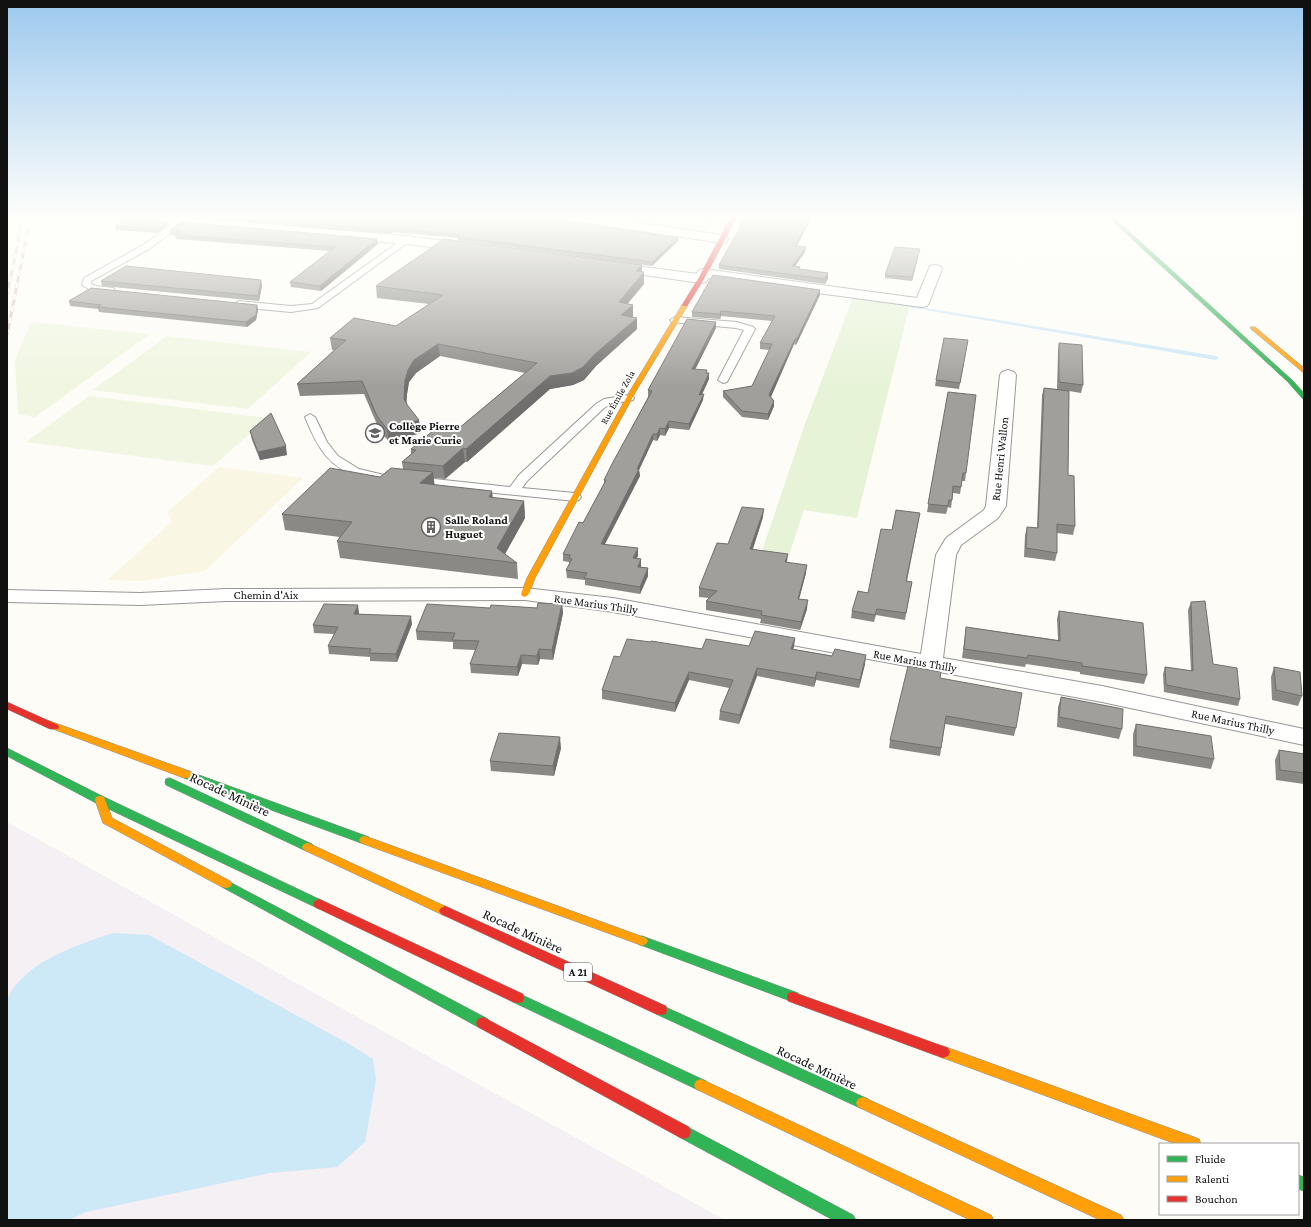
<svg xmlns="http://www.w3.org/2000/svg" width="1311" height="1227" viewBox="0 0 1311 1227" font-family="'Crimson Pro',serif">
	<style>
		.industrial { fill: #f5f0f3 }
		.farmland { fill: #f9f7e4 }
		.green { fill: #e7f3d7 }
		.pitch { fill: #f0f6e1 }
		.water { fill: #cde8f7 }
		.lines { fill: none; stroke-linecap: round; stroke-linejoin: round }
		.stream { fill: #cde8f7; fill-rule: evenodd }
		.lane-casing { stroke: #979795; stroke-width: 2 }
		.street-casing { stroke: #979795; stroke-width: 2 }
		.fast-casing { stroke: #8e8d8b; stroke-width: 1 }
		.slow-casing { stroke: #8e8d8b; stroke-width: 1 }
		.jam-casing { stroke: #8e8d8b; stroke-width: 1 }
		.lane { fill: #fffffe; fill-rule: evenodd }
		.street { fill: #fffffe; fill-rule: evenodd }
		.fast { fill: #30b455; fill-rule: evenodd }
		.slow { fill: #ff9f0a; fill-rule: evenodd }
		.jam { fill: #e5322d; fill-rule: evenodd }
		.rail-casing { stroke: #d9c6c7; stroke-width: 3 }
		.rail { stroke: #fff; stroke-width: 2; stroke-dasharray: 6; stroke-linecap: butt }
		.wall { fill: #8a8986 }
		.shaded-wall { fill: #716f6d }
		.building { fill: #a19f9c; stroke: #716f6d }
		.labels { text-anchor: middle; stroke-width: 4; stroke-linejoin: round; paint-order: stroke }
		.far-street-label { font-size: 10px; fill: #111; stroke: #fff }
		.shield { fill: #fff; stroke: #585858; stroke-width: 1 }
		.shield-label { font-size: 11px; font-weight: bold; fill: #111 }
		.poi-label { font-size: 12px; font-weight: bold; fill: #111; stroke: #fff; text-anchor: start }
		.street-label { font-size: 12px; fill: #111; stroke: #fff }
		.near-street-label { font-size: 14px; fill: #111; stroke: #fff }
	</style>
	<rect width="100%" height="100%" fill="#fdfcf7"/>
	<path class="industrial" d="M7 822 478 1084 725 1220H7Z"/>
	<path class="farmland" d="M219 467 303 478 205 571 142 581 107 580 172 522 167 512Z"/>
	<path class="green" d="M576 215H720L705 234Z
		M854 295 910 304 857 518 804 510 789 555 762 551 805 424Z"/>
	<path class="pitch" d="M31 322 150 334 35 417 18 414 15 360Z
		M167 336 311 352 248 409 93 390Z
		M89 396 268 418 213 466 26 442Z"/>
	<path class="water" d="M113 933 149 935 349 1044 373 1059 376 1080 365 1142 337 1167 270 1173 86 1212 69 1220H7V1000C23 962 77 945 113 933Z"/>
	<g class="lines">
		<path class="stream" d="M889 302 1216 356 1219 358 1216 360 891 304 889 303Z"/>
		<defs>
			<path id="lane" d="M180 219H183L187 221 149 249 91 281V284L96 286 113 288 115 290 113 292H94L82 285 84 278 143 245Z
				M404 238H407L411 240 318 308 291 312 239 307 234 304 239 301 291 306 312 304Z
				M675 317 737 322 753 327 755 329 727 382 723 383 718 380 744 330 736 328 672 322 670 320Z
				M629 395 633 396 634 398 633 400 611 404 604 408 527 481 522 488 575 493 579 494 581 497 579 500 575 501 415 485 411 484 409 481 411 478 415 477 510 487 519 475 596 404 604 399Z
				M310 414 315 417 327 442 338 456 359 469 384 475 386 478 384 481C377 482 370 480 363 478 329 469 317 447 305 417Z"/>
			<path id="street" d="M70 215H88L86 218H72Z
				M111 215H157L407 236 468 244 473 245 475 248 473 251 468 252 407 244 117 219 113 218Z
				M555 215H584L722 235 727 236 728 239 727 242 722 243 561 219 557 218Z
				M706 215H735L739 218 737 221C728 223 717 220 708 218Z
				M613 263 698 274 697 273 699 270 704 269 917 298 930 266 935 265 940 266 942 269 929 303 927 306 922 307 707 278 708 279 706 282 701 283 608 270 606 267 608 264Z
				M1008 370 1014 372 1016 375 1006 506 998 518 961 545 956 555 943 658 1102 686 1304 729V745L1102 702 613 612 525 600 226 601 140 605 7 602V590L140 593 226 589 525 588 613 598 921 654 936 555 946 538 984 510 986 506 1000 375 1002 372Z"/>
			<path id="fast" d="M1106 215H1111L1292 380 1304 393V399L1302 398 1288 382Z
				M7 748 104 797 323 901 325 904 323 907 319 909 315 907 96 803 7 756Z
				M188 771 369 837 371 840 369 843 365 844 361 843 184 778 183 775 184 772Z
				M170 778 312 844 314 847 312 850 308 851 304 850 166 785 165 782 166 779Z
				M226 880 488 1019 490 1023 488 1027 483 1029 478 1027 222 887 220 884 222 881Z
				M642 936 798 993 799 997 798 1001 793 1002 638 944 636 941 638 938Z
				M518 993 706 1081 708 1085 706 1089 701 1091 696 1089 513 1002 512 998 513 994Z
				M661 1005 868 1099 870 1103 868 1107 863 1109 858 1107 656 1014 655 1010 656 1006Z
				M684 1125 853 1215 856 1220H833L679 1137 677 1132 679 1127Z
				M1298 1175 1304 1177V1191L1298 1189Z"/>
			<path id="slow" d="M685 303 688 305 636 391 535 578 529 594 525 597 522 596 521 594 527 578 630 391 682 305Z
				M1251 327H1255L1304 368V373L1251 329Z
				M41 718 192 772 193 775 192 778H184L37 723 36 721 37 719Z
				M100 796 104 797 112 818 230 881 232 884 230 887 226 888 222 887 103 823 95 800 96 797Z
				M365 836 646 938 648 941 646 944 642 946 638 944 361 843 359 840 361 837Z
				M308 843 449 908 451 911 449 914 445 916 441 914 304 850 302 847 304 844Z
				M943 1046 1194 1137 1199 1139 1201 1144H1176L938 1056 936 1052 938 1048Z
				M701 1079 991 1215 994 1220H970L696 1089 694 1085 696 1081Z
				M863 1097 1121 1215 1124 1220H1100L858 1107 856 1103 858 1099Z"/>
			<path id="jam" d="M732 215H738L704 279 687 306H683L682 305 698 279Z
				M7 702 58 725 59 727 58 729H50L7 709Z
				M319 899 523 994 524 998 523 1002 518 1003 513 1002 315 907 313 904 315 901Z
				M445 906 666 1006 667 1010 666 1014 661 1015 656 1014 441 914 439 911 441 908Z
				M793 992 948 1048 950 1052 948 1056 943 1058 788 1001 787 997 788 993Z
				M483 1017 689 1127 691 1132 689 1137 684 1139 679 1137 478 1027 476 1023 478 1019Z"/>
		</defs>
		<use href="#lane" class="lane-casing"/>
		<use href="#street" class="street-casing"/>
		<use href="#fast" class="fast-casing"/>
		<use href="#slow" class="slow-casing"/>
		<use href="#jam" class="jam-casing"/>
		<use href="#lane" class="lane"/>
		<use href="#street" class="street"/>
		<use href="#fast" class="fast"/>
		<use href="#slow" class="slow"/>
		<use href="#jam" class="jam"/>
		<defs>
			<path id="rail" d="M7 294 18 243 21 215
				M7 335 25 245 30 215"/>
		</defs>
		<use href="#rail" class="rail-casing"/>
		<use href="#rail" class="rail"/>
	</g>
	<path class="wall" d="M159 215H529L678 238V241L652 266 458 240V238L392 232 390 234Z
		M744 215H813L797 246 806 247 805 252 795 266 800 267V269L828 273V278L825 284 719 269V265L739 229V224Z
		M840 215H887L885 219Z
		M168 222 169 225 157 233 116 230 115 226Z
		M170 230 378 244 321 291 291 287 290 282 330 251 176 239 175 235H171Z
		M919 253 912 281 885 278V275Z
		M642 272H644V284L627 304 633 305V317L637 318V329L596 366 584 380 573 385 550 389 467 462H465L445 479 433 478 434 485 493 498 524 501 525 518 505 554 517 563 518 579 340 558 337 541 340 537 285 530 282 514 380 477 403 469 402 462 411 454V449L458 429 525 373 440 356 416 373 409 382 407 394 406 403 421 433 389 442 379 429 364 394 300 396 297 384 334 350H332L330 338 396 326 429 304 377 298 376 286Z
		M101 281 262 285 259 301 102 286Z
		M820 290V295L796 345 794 344 771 397 774 401V406L768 420 742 417 723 397V391L752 386 769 350 760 349V343L772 321 721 316 720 319 692 317V312Z
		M69 301 257 305 258 310 256 320 247 327 99 312 98 309 70 306Z
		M716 322V328L695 369 709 373V379L702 394 703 400 689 430 669 428 665 436 660 435 657 441 653 440 639 470 640 476 604 545 638 556 636 558 641 559V567L648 568V576L640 594 585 585V580L567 578 566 570 569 565V562L563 561V554L583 523 604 484V480L648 397V390Z
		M968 340 959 389 935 386 936 380Z
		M1059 343 1083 385 1081 393 1069 391 1068 475 1075 526 1073 535 1057 533V553L1055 561 1024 557 1025 535 1027 527 1037 528 1042 395 1044 388 1057 389 1058 351Z
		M948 392 966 473 965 481H962L960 494 953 493 951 508 948 507 946 514 927 512Z
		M250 431 287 455 260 460 252 440Z
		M763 517 753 549 787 562 806 573 799 599 807 609 800 630 760 623 761 619 706 610V601L709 598 699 597V588L728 544Z
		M919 519 907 581 912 582 905 620 876 615 874 622 851 618 852 611 868 593 892 530Z
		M1191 602 1213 664 1240 699 1238 706 1164 692 1163 674 1165 667 1191 671 1188 610Z
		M562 604 563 613 553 660 540 659 538 665 522 664 518 676 471 673 470 664 475 650 453 649V642L417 640 416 631 537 608Z
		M1059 611 1147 675 1144 684 1080 674V672L1026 664 1025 667 962 658 966 627 1058 640 1057 619Z
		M359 613V614L412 624 397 662 370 661V657L329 654 328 646 334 634 314 633 313 625Z
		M795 638 793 649 832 656 865 664 859 688 816 680 814 687 757 676 739 724 719 720 720 711 729 688 689 680 675 712 602 699V690L620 657 702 649 749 646Z
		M1274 667 1302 696 1298 706 1272 700 1271 677Z
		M940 678 1016 728 1014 736 945 724 940 756 889 748 890 740Z
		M1061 697 1122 729 1119 739 1057 727 1058 707Z
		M1136 724 1214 759 1211 769 1133 756V734Z
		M561 748 554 776 491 771 490 761Z
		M1279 750 1304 754V784L1276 780 1275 760Z"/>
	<path class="shaded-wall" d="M811 215H813L794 250 795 246Z
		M168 222 169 225 157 233 156 230Z
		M392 228V232L390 234 389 230Z
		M678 238V241L652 266V262Z
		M377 239 378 244 321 291 320 286Z
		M806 247 805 252 792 271V266Z
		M920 249 912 281V277Z
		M642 265V275L644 272V284L619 314V302L636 271Z
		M828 273V278L825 284V279Z
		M261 280 262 285 259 301 258 296Z
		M820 290V295L796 345 797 339Z
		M257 305 258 310 256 320 247 327 246 322Z
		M633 305V316L621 326V315Z
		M721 311V316L720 319V314Z
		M637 318V329L596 366 584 380 573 385 550 389 467 462 466 449 550 376 595 354Z
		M716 322V328L692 376V369Z
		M795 339 794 344 769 401V395Z
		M438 344 440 356 416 373 409 382 407 394 406 412 404 399 405 381 408 370 414 360Z
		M709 373V379L699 401V395Z
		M704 394 703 400 689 430V424Z
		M774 401V406L768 420V414Z
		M419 420 421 433 389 442 387 429Z
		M669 421V428L665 436V429Z
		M660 428V435L657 441V434Z
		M653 434V440L639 470 640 476 601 552V544Z
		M286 446 287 455 260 460 258 452Z
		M463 448 465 462 445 479 443 466Z
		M433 472 435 488 420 483Z
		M492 491 494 507 489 497Z
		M524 501 525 518 501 561 497 548Z
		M764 509 763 517 750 557V549Z
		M638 548V556L633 565V558Z
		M788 554 787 562H785Z
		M641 559V566L638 574V567Z
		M807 565 806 573 797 607 798 599Z
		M648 568V576L640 594V587Z
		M808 600 807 609 800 630 801 622Z
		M562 604 563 613 553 660 552 650Z
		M358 605 359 613 355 622 354 614Z
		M411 616 412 624 397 662 396 654Z
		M795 638 794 647 790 658 791 649Z
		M539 649 540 659 538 665 537 656Z
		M521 655 522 664 518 676 517 667Z
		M866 655 865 664 859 688 860 680Z
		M757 668V676L739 724 740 715Z
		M689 672V680L675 712V703Z
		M817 672 816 680 814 687 815 678Z
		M560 737 561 748 554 776 553 766Z"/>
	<path class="building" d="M203 215H529L548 217 547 218 678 238 652 262 458 237 460 235 392 228 389 230Z
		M744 215H811L795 246 806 247 792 266 800 267 799 269 828 273 825 279 719 265 741 226 739 224Z
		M129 218 168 222 156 230 115 226Z
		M181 222 377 239 320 286 290 282 335 247 175 235 181 231 170 230Z
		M444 239 642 265 636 271 644 272 619 302 633 305 621 315 637 318 595 354 583 367 572 373 550 376 466 449 463 448 443 466 402 462 416 450 411 449 440 425 458 429 537 363 438 344 414 360 408 370 405 381 404 399 408 406 419 420 387 429 377 416 362 381 297 384 346 340 330 338 354 318 396 326 443 295 376 286Z
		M895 247 920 249 912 277 885 275Z
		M126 266 261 280 258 296 101 281Z
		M713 275 820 290 797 339H795L769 395 774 401 768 414 742 411 723 391 752 386 772 344 760 343 775 316 721 311 720 314 692 312Z
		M91 288 257 305 256 315 246 322 98 307 101 305 69 301Z
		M687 319 716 322 692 369 707 370 706 373H709L699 395 704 394 689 424 669 421 665 429 660 428 657 434H653L637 469H639L601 544 638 548 633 558 641 559 638 567 648 568 640 587 584 578 587 573 566 570 572 559 569 558 570 555 563 554 579 522 583 523 606 480H604L613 462 652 391 648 390Z
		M944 338 968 340 960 383 936 380Z
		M1059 343 1082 345 1083 385 1059 382Z
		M1044 388 1069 391 1068 475 1074 476 1075 526 1057 524V553L1026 548 1027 527 1038 528Z
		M948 392 976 395 966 473H963L961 487 953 486 952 500H949L948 506 928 504Z
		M271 413 286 446 258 452 250 431Z
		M330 468 380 477 391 468 433 472 420 483 492 491 489 497 524 501 497 548 517 563 337 541 352 522 282 514Z
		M742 507 764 509 750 549 788 554 785 562 807 565 798 599 808 600 801 622 761 615 762 611 706 601 717 591 699 588 717 543 728 544Z
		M896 510 920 513 906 581 912 582 906 613 877 609 875 615 852 611 858 591 868 593 881 529 892 530Z
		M1205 601 1213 664 1237 668 1240 699 1166 685 1165 667 1193 671 1191 602Z
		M538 603 562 604 552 650 539 649 537 656 521 655 517 667 470 664 479 641 452 640 455 633 416 631 427 604 490 608 491 605 537 608Z
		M324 604 358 605 354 614 411 616 396 654 369 653 371 649 328 646 338 627 313 625Z
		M1059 611 1143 623 1147 675 1082 666V663L1028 655 1027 658 964 649 966 627 1060 641Z
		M755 631 795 638 791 649 832 656 835 649 866 655 860 680 817 672 815 678 757 668 740 715 720 711 733 680 689 672 675 703 602 690 614 656 620 657 627 639 651 642V641L702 649 706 639 749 646Z
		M908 666 941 672 940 678 1022 693 1016 728 946 716 941 748 890 740Z
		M1274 667 1300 672 1302 696 1276 690Z
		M1061 697 1123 709 1122 729 1059 717Z
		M1136 724 1211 736 1214 759 1136 746Z
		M499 733 560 737 553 766 490 761Z
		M1279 750 1304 754V773L1280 770Z"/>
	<linearGradient id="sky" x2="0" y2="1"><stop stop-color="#9dc9ee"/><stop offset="0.56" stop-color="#fefefb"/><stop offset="1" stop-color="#fefefb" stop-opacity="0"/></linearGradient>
	<rect width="1311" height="387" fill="url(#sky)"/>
	<defs>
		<symbol id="school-ring" viewBox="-11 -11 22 22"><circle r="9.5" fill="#fff" stroke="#646362" stroke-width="1.5"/><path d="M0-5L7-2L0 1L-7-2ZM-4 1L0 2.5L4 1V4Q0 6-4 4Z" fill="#646362"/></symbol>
		<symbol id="building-ring" viewBox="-11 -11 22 22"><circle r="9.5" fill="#fff" stroke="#646362" stroke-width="1.5"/><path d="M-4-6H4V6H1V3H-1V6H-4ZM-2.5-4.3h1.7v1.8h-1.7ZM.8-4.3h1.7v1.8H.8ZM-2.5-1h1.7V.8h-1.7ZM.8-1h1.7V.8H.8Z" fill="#646362"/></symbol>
	</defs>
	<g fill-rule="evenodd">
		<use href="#school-ring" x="364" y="422" width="22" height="22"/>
		<use href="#building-ring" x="420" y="516" width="22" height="22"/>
	</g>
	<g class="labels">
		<g class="far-street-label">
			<text transform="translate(617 397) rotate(-61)" y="4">Rue Émile Zola</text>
		</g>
		<rect class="shield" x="564" y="963" width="28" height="18" rx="3"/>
		<g class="shield-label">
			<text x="578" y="976">A 21</text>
		</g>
		<g class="poi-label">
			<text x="389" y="430">Collège Pierre<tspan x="389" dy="14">et Marie Curie</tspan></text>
			<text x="445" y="524">Salle Roland<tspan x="445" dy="14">Huguet</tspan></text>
		</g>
		<g class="street-label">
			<text transform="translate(1000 459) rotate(-84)" y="4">Rue Henri Wallon</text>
			<text x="266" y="599">Chemin d'Aix</text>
			<text transform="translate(596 604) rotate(8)" y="4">Rue Marius Thilly</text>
			<text transform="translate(915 661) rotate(10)" y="4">Rue Marius Thilly</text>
			<text transform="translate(1233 722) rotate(12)" y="4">Rue Marius Thilly</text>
		</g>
		<g class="near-street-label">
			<text transform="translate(230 794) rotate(25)" y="5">Rocade Minière</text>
			<text transform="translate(523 931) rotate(25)" y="5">Rocade Minière</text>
			<text transform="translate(817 1067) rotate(25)" y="5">Rocade Minière</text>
		</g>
	</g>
	<rect width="1311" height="1227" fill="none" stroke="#111111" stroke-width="16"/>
	<rect x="1159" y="1143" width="140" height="72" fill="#ffffff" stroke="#a0a0a0"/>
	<rect x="1167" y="1156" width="20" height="6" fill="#30b455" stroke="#a0a0a0"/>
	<text x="1195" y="1163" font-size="12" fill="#111111">Fluide</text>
	<rect x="1167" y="1176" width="20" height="6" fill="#ff9f0a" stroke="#a0a0a0"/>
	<text x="1195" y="1183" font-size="12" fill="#111111">Ralenti</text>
	<rect x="1167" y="1196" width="20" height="6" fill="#e5322d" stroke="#a0a0a0"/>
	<text x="1195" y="1203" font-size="12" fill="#111111">Bouchon</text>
</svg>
